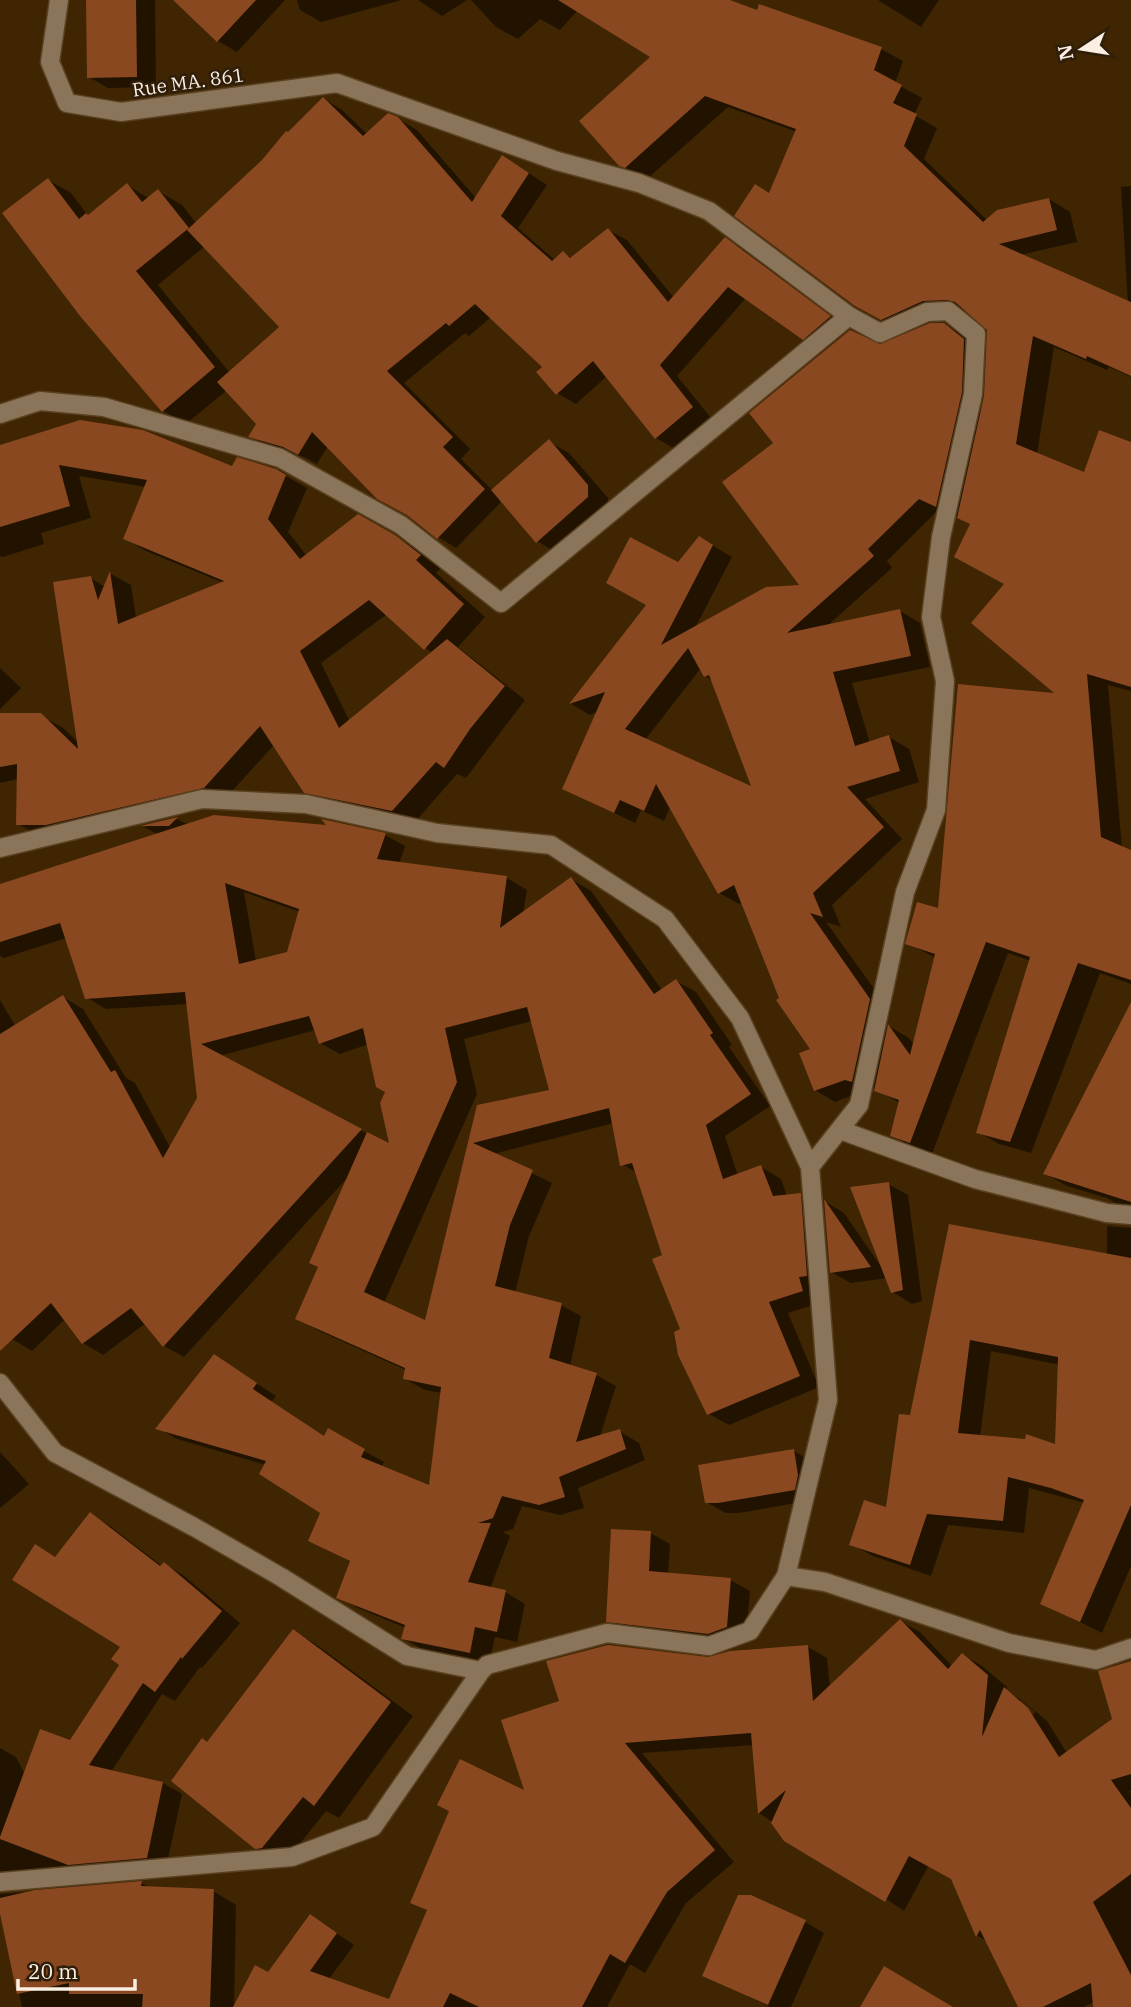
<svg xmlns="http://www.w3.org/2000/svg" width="1131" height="2007" viewBox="0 0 1131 2007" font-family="'IBM Plex Serif',serif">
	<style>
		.shadow { fill: #0007; fill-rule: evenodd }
		.building { fill: #894820; fill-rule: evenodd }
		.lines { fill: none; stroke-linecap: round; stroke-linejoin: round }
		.minor-casing { stroke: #594121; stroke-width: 21 }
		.minor { stroke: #8a745a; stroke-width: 18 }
		.labels { text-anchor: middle; stroke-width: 5; stroke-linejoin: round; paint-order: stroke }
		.street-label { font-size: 19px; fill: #fbefe3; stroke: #2f1e0a }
	</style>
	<rect width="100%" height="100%" fill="#3f2501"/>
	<path class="shadow" d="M87 0H155L156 87 108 88 89 77Z
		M175 0H285L237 52 218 41Z
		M297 0H402L321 22 300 10Z
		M418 0H467L442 16Z
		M471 0H725L758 12 881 49 903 61 895 83 922 98 914 115 937 128 924 159 987 220 1049 199 1070 212 1077 242 1020 255 1128 303 1121 187 1131 186V377L1109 367 1107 370 1054 347 1037 454 1085 474 1131 444V691L1108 685 1122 848 1131 852V984L1100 973 1031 1153 999 1144 978 1132 1031 961 1008 953 932 1154 913 1147 892 1135 900 1103 873 1088 872 1092 866 1090 835 1102 815 1090 812 1050 781 999 743 902 739 904 719 893 670 807 664 821 641 810 635 823 564 789 597 712 590 715 571 704 700 538 732 557 695 628 802 587 776 444 880 346 944 324 964 336 984 352 981 410H983L986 396 988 329 968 311 945 313 903 331 856 305 770 195 797 132 728 107 647 179 642 177 620 165 653 57 578 10 560 30 540 19 518 39 496 27ZM939 509 972 524 1006 584 1060 695 940 911 907 943 936 958 914 1045 909 1038 887 1025 890 1011 826 922 841 927 832 905 902 839 865 799 919 782 909 749 889 737 870 743 852 683 930 667 920 623 900 611 826 627 892 568 887 561ZM701 668 705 676 713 681 754 790 645 740Z
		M878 0H939L921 27Z
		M324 99 342 110 367 134 397 118 417 130 476 198 521 168 547 185 518 228 556 261 563 253 573 259 608 230 627 240 674 298 725 239 744 250 848 328 822 349 746 298 677 376 711 418 675 449 656 438 607 376 576 404 557 393 545 367 491 317 469 336 465 333 404 383 470 449 461 459 493 491 549 442 569 453 608 498V509L557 553 537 541 502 501 456 548 438 537 328 446 317 464 304 457 269 447 251 436 258 424 227 390 186 424 163 411 48 180 71 193 89 217 127 185 150 199 158 191 182 205 196 223 263 161ZM205 246 281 327 230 373 158 285Z
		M0 446 275 470 307 488 288 532 307 556 358 516 416 549 441 568 436 573 485 617 458 647 525 700 466 778 457 774 414 823 327 804 305 791 274 745 225 799 40 836 18 824V779L0 783V714L40 715 63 728 79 743 91 578 105 587 111 574 131 585 136 618 224 583 146 551 125 538 146 487 79 476 91 518 41 533 44 544 3 557 0 556ZM387 614 425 648 433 653 350 722 321 663Z
		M0 668 21 688 0 709Z
		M177 819 189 825 385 835 405 846 399 864 507 878 527 890 523 914 571 879 591 891 662 990 676 981 696 992 732 1045 729 1047 770 1106 725 1136 738 1176 761 1167 781 1179 787 1196 800 1195 820 1206 822 1302 788 1313 819 1387 729 1425 709 1414 682 1330 664 1256 637 1173 622 1164 614 1123 493 1154 552 1183 529 1236 515 1293 561 1305 581 1316 570 1366 596 1375 616 1386 600 1436 619 1431 639 1443 645 1460 578 1488 584 1508 560 1515 522 1506 513 1529 503 1532 510 1536 490 1589 505 1592 525 1604 517 1642 495 1637 489 1664 423 1650 403 1638 406 1628 358 1608 338 1597 351 1562 310 1540 323 1513 266 1465 177 1439 158 1428 214 1356 276 1396 271 1402 325 1437 328 1431 384 1462 381 1468 431 1487 442 1393 425 1390 405 1379 406 1370 317 1330 297 1318 320 1267 348 1177 184 1357 164 1346 146 1323 103 1355 83 1343 65 1319 32 1351 12 1339 0 1326V1000L16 1027 63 997 83 1009 126 1078 135 1083 171 1149 199 1098 188 1004 106 1009 86 997 66 938 4 958 0 956V890L159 835 144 827ZM244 892 300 912 288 954 256 961ZM532 1021 551 1091 478 1107 426 1322 384 1303 477 1094 464 1039ZM316 1030 320 1043 340 1054 369 1044 387 1092 391 1146 219 1056Z
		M1131 1006V1212L1107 1198 1067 1186 1046 1174Z
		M888 1184 908 1195 922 1301 912 1304 893 1292 887 1278 851 1283 831 1272 826 1202 844 1213 882 1268Z
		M951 1226 1107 1255V1226L1131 1228V1566L1102 1633 1042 1603 1085 1503 1029 1488 1024 1533 948 1525 931 1576 873 1556 851 1544 888 1510 911 1417ZM991 1351 1060 1365 1057 1446 980 1437Z
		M794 1451 813 1462 818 1487 814 1500 739 1513H726L706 1502Z
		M0 1452 29 1484 0 1508Z
		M91 1515 110 1526 162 1566 164 1564 183 1575 240 1623 202 1668 200 1667 175 1701 162 1694 111 1772 163 1783 182 1794 166 1868 0 1877V1748L16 1757 25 1775 71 1742 122 1665V1647L56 1559Z
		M650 1533 670 1544 668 1575 730 1580 750 1591 746 1638 728 1645 628 1632 608 1621Z
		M900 1621 920 1632 953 1667 963 1655 982 1666 1007 1687V1691L1023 1701 1047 1721 1067 1753 1114 1720 1131 1663V1791H1129L1131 1794V2007H1095L1094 2002 1084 2007H1020L988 1942 978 1936 953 1879 929 1865 904 1911 759 1813 754 1745 642 1753 734 1862 686 1903 645 1973 630 1964 607 2007H235L268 1975 311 1916 354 1945 329 1979 388 2004 428 1911 412 1902 527 1794 708 1659 808 1647 827 1658 830 1688ZM1021 1700 1035 1712 1033 1715 1021 1704Z
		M294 1631 317 1645 413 1716 339 1818 326 1811 286 1861H281L256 1847 208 1744Z
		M142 1883 151 1889 213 1891 236 1905 234 2007H22L0 1905V1894Z
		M805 1922 824 1933 791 2007H770L705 1975Z"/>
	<path class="building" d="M86 0H136L137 77 87 78Z
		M173 0H256L217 42Z
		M558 0H730L757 10 759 4 882 47 874 70 902 85 893 103 917 114 904 146 983 222 997 210 1049 198 1057 230 999 244 1131 302V376L1087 356 1086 359 1033 336 1016 444 1084 472 1099 430 1131 442V687L1087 674 1101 837 1131 850V980L1078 963 1010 1142 976 1133 1030 957 986 942 910 1143 890 1136 899 1100 874 1091 888 1024 910 1055 935 954 905 944 917 902 938 908 958 684 1054 693 971 623 1004 584 954 557 970 524 957 518 984 396 987 330 955 302 947 300 923 301 881 320 855 306 734 216 755 184 769 193 796 129 705 96 625 168 619 166 579 121 650 57Z
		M323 97 363 136 388 113 398 117 472 202 502 155 529 173 501 216 552 261 563 251 570 258 608 228 668 302 725 237 831 316 803 340 728 287 660 365 693 407 655 439 593 361 556 395 536 372 542 367 475 304 449 326 446 323 387 371 453 437 443 447 485 489 437 539 407 515 377 499 312 432 298 455 283 447 248 437 256 424 217 382 279 327 187 230 262 160 286 131 288 132Z
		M48 178 79 219 86 213 88 215 127 183 142 202 158 189 189 228 136 271 215 367 162 412 80 316 2 213Z
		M930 323H944L964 339 962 392 936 507 919 499 868 549 874 556 787 633 900 609 911 656 833 672 855 746 889 735 900 771 847 787 884 827 813 893 823 917 810 913 870 999 852 1082 845 1080 814 1091 799 1053 810 1049 776 1000 779 998 734 885 718 894 656 784 644 811 620 800 614 813 562 789 605 692 569 704 646 605 606 583 630 537 678 562 699 536 713 545 661 645 766 587 799 585 722 482 773 443 749 413 850 330 880 344ZM688 648 704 677 709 675 751 786 625 729Z
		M80 420 143 430 232 466 237 457 276 469 286 475 268 519 300 559 358 514 395 535 421 555 416 560 464 604 424 650 369 600 300 651 339 728 447 639 505 686 470 729 444 768 436 762 392 811 304 793 260 726 204 788 46 825H16L17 764 0 767V713H41L78 749 53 582 91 576 98 600 110 571 118 624 224 581 123 539 147 480 59 465 70 506 0 527V445Z
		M549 439 588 485V497L536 543 491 490Z
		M214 815 326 825 321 819 386 833 377 859 507 876 500 928 571 877 654 994 676 979 713 1033 710 1035 751 1094 706 1125 723 1179 761 1165 773 1196 801 1193 807 1276 799 1277 803 1291 769 1302 800 1376 707 1415 678 1355 674 1332 680 1329 652 1259 662 1255 632 1163 620 1166 609 1108 473 1143 533 1170 510 1225 495 1286 562 1303 549 1358 597 1373 576 1442 620 1429 626 1449 559 1477 565 1497 539 1505 502 1496 493 1518 478 1523H491L468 1582 506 1590 497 1632 475 1627 470 1653 401 1639 405 1625 336 1598 350 1561 308 1541 320 1513 259 1474 266 1461 155 1429 214 1354 257 1383 253 1389 324 1436 328 1428 365 1449 361 1457 429 1485 441 1387 403 1379 405 1368 295 1319 318 1267 309 1263 367 1132 389 1143 380 1103 385 1092 376 1087 363 1028 319 1044 309 1016 201 1044 362 1129 163 1347 131 1308 82 1344 51 1303 0 1351V1034L63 995 111 1072 115 1070 163 1158 197 1098 185 992 85 999 60 923 0 942V884ZM225 883 299 909 287 952 239 964ZM527 1007 549 1090 477 1105 425 1320 364 1292 457 1082 445 1028Z
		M178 817 169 826H140Z
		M1131 1002V1202L1043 1174Z
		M889 1182 903 1290 891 1293 850 1187Z
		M824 1199 871 1267 830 1273Z
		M949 1224 1131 1258V1505L1080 1622 1040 1604 1084 1500 1051 1488 1008 1477 1003 1521 927 1514 910 1565 849 1545 864 1500 886 1507 899 1414 910 1415ZM970 1340 1058 1357 1055 1444 1026 1434 1025 1439 958 1433Z
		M794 1449 798 1475 795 1490 718 1503H705L698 1465Z
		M90 1512 160 1566 164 1562 222 1611 182 1659 181 1657 155 1692 143 1683 89 1765 163 1782 147 1858 68 1865 0 1839V1837L40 1729 70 1740 119 1665 111 1659 120 1647 12 1580 35 1544 55 1557Z
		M611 1529 651 1531 649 1571 731 1578 727 1627 708 1634 606 1622Z
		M900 1619 948 1669 962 1653 988 1675 982 1737 1004 1687 1028 1708 1059 1757 1112 1719 1098 1671 1131 1661V1774L1111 1780 1131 1808V1874L1093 1902 1131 1975V2007H1093L1091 1983 1043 2007H1018L980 1930 976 1937 951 1879 909 1856 885 1902 784 1841 771 1823 786 1790 758 1814 751 1733 625 1743 715 1850 667 1892 625 1963 610 1954 582 2007H479L450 1993 443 2007H233L255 1965 268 1972 310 1914 337 1933 310 1971 389 1999 427 1910 410 1903 449 1811 437 1805 460 1759 524 1790 501 1720 559 1701 546 1661 608 1645 708 1657 730 1651 808 1645 813 1701Z
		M293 1629 391 1702 314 1806 303 1797 262 1848 255 1849 171 1781 202 1738 207 1742Z
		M142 1881 141 1886 214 1889 210 2007H142L143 1994H69V1983L17 1994 0 1914V1898L35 1890Z
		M738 1895H751L806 1920 768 2005 702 1976Z
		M884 1966 953 2007H860Z"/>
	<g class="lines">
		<defs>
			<path id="minor" d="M59 0 50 62 67 103 121 112 337 83 557 161 639 183 709 211 849 316 880 333 927 312 948 311 976 334 973 394 941 537 931 617 945 681 936 810 905 892 859 1105 810 1167
				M0 414 40 401 104 407 280 458 401 525 501 603 849 316
				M0 848 202 799 306 804 437 833 551 845 665 919 740 1018 810 1167 828 1400 786 1576
				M840 1130 975 1179 1107 1213 1131 1215
				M0 1383 55 1453 194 1527 281 1577 407 1656 481 1671
				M0 1882 292 1857 373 1827 481 1671 487 1665 607 1633 709 1646 750 1631 786 1576 825 1582 1009 1643 1096 1660 1131 1648"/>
		</defs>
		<use href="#minor" class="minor-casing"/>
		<use href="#minor" class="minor"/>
	</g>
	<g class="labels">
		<g class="street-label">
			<text transform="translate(188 82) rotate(-8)" y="7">Rue MA. 861</text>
		</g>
	</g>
	<g transform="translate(1082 49) rotate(258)" stroke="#2f1e0a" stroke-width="5" paint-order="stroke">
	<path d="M0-5L12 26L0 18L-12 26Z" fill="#fbefe3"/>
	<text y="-10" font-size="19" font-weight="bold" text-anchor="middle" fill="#fbefe3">N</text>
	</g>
	<path d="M18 1979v10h117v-10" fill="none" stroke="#fbefe3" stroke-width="3.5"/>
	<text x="28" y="1979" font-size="21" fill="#fbefe3" stroke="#2f1e0a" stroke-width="5" paint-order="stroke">20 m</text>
</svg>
